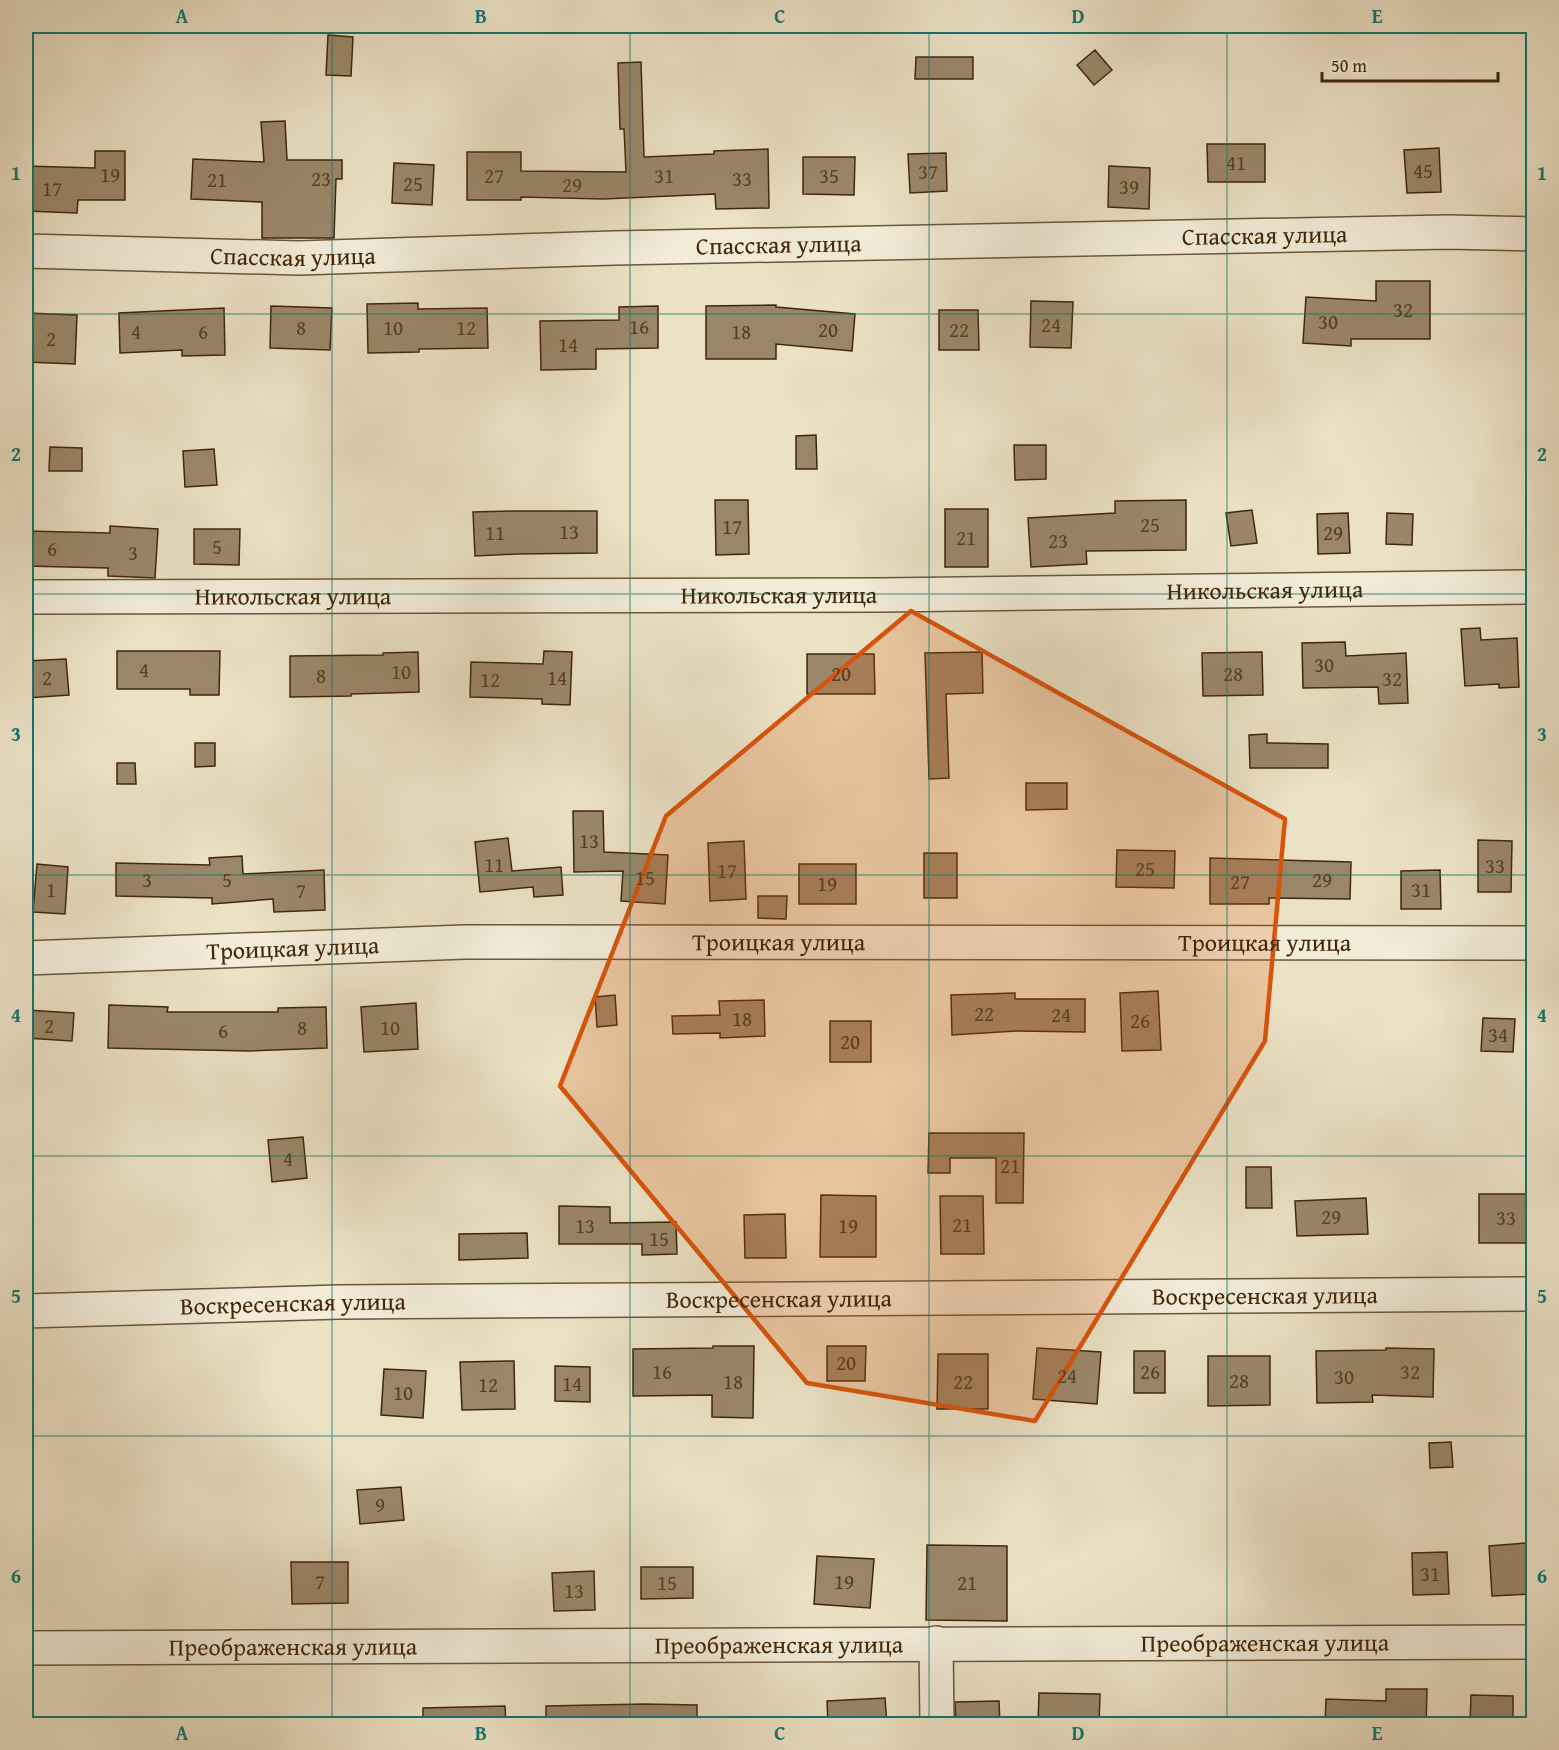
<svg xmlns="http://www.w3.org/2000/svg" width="1559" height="1750" viewBox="0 0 1559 1750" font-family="'Gentium Book Plus',serif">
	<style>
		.building { fill: #9a876a; stroke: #422607; stroke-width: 1.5 }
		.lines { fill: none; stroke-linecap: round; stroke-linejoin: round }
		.minor-casing { stroke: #6c5536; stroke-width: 36 }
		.minor { stroke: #f2ecd9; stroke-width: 33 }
		.marked { fill: #d7540c; fill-opacity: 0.2; stroke: #d7540c; stroke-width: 4.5; stroke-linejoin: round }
		.grid { fill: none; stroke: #0f766e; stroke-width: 1.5; stroke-opacity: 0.55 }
		.labels { text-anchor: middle; stroke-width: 6; stroke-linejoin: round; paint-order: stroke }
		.number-label { font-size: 21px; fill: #583e20 }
		.street-label { font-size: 24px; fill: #422607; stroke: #f2ecd9 }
		.neatline { fill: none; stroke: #0f766e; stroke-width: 2 }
		.grid-label { font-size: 20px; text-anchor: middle; font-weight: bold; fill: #0f766e }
	</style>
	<rect width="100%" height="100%" fill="#ebe1c5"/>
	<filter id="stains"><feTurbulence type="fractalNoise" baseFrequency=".00333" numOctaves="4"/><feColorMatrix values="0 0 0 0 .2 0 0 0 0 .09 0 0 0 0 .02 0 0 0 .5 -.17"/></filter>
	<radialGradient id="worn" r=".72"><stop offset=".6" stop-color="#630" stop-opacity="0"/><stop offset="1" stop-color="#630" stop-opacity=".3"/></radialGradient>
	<path class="building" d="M328 35 353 37 351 76 326 75Z
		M1095 50 1112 70 1094 85 1077 65Z
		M916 57H973V79H915Z
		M641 62 644 157 714 154V151L768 149 769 208 716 209 715 194 603 199 521 197V200H467V152H521V171L626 172 624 129H620L618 63Z
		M285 121 287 160H342V179H336L334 238H262V202L191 199 193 159 264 162 261 122Z
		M1207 144H1265V182H1208Z
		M1439 148 1441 192 1407 193 1404 150Z
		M95 151H125V200H78L77 213 26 211V166L95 168Z
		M946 153 947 191 910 193 908 154Z
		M803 157H855L854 195 803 194Z
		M394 163 434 165 432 205 392 203Z
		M1109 166 1150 168 1149 209 1108 207Z
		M1376 281H1430V339H1351V346L1303 343 1306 297 1376 301Z
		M1031 301 1073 302 1071 348 1030 347Z
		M418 303V309L487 308 488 348 419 349V352L368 353 367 304Z
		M776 305V307L855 314 852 351 776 344V359H706V306Z
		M271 306 332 308 330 350 270 348Z
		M658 306V348L596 349V369L541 370 540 321 619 320V307Z
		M224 308 225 355 182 356V350L120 353 119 313Z
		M939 310H978L979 350H939Z
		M26 313 77 315 75 364 26 362Z
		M816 435 817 469H796V436Z
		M1014 445H1046V479L1015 480Z
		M50 447 82 448V471H49Z
		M214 449 217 485 185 487 183 451Z
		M715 500H748L749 554 716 555Z
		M1186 500V550L1086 551 1087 564 1031 567 1028 518 1115 513V501Z
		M945 509H988V567H945Z
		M1252 510 1257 543 1231 546 1226 513Z
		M515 511H597V553L517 554 475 556 473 512Z
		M1348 513 1350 553 1318 554 1317 514Z
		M1387 513 1413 514 1412 545 1386 544Z
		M110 526 158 529 155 578 108 576V568L26 566 27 531 110 533Z
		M194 529H240L239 565 194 564Z
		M1480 628 1481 640 1517 638 1519 687 1499 688V684L1465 686 1461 629Z
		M1345 642 1346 656 1406 653 1408 703 1379 704 1378 687 1303 688 1302 643Z
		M117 651H220L219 695H190V689H117Z
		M544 651 572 652 570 705 542 704V699L470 697 471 662 543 664Z
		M418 652 419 692 351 694V696L290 697V656L383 655V653Z
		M982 652 983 693 946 694 949 778 929 779 925 653Z
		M1262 652 1263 695 1203 696 1202 653Z
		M807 654H874L875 694H807Z
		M66 659 69 695 26 698V661Z
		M1267 734V743L1328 744V768H1250L1249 735Z
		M195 743H215V766L195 767Z
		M117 763H135L136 784H117Z
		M1026 783H1067V809L1026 810Z
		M573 811H603L604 852 668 855 665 904 621 901 623 871 574 872Z
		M508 838 512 871 561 867 563 895 534 897 533 887 480 892 475 842Z
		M1478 840 1512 841 1511 892H1478Z
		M744 841 746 899 710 901 708 843Z
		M1117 850 1175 851 1174 888 1116 887Z
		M924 853H957V898H924Z
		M242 856 243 874 324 870 325 910 274 912 273 899 212 904V898L116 896V863L210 865 209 858Z
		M1210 858 1351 862 1350 899 1269 898V904H1210Z
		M37 864 68 867 65 914 33 912Z
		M799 864H856V904H799Z
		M1440 870 1441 909H1401V871Z
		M758 896H787L786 919 758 918Z
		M1158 991 1161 1050 1122 1051 1120 993Z
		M1015 993V999H1085V1032L1016 1031 952 1035 951 995Z
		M615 995 617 1025 597 1027 595 997Z
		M764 1000 765 1036 720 1038V1033L673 1034 672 1016 720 1015 719 1001Z
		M416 1003 418 1049 364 1052 361 1007Z
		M109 1005 168 1007 167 1012H278V1008L326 1007 327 1048 249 1051 108 1048Z
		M26 1010 74 1013 72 1041 26 1038Z
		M1483 1018 1515 1019 1513 1052 1481 1051Z
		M830 1021H871V1062H830Z
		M929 1133H1024L1023 1203H996V1158H950V1173H928Z
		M303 1137 307 1178 272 1182 268 1140Z
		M1246 1167H1271L1272 1208H1246Z
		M1479 1194H1533V1243H1479Z
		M821 1195 876 1196V1257H820Z
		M940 1196H983L984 1254H941Z
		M1366 1198 1368 1234 1297 1236 1295 1201Z
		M559 1206 610 1207V1223L676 1222 677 1254 642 1255V1244H559Z
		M785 1214 786 1258H745L744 1215Z
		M527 1233 528 1258 459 1260V1234Z
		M713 1346H754L753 1418 712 1417V1395L633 1396V1349L713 1348Z
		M827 1346H866L865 1381H827Z
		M1037 1348 1101 1352 1097 1404 1033 1399Z
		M1386 1348 1434 1349 1433 1397 1372 1395 1373 1402 1317 1403 1316 1351 1386 1350Z
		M1134 1351H1165V1393H1134Z
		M938 1354H988V1409H937Z
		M1208 1356H1270V1405L1208 1406Z
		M514 1361 515 1409 462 1410 460 1362Z
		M555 1366 590 1367V1402L555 1401Z
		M384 1369 426 1371 423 1418 381 1415Z
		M1451 1442 1453 1467 1430 1468 1429 1443Z
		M401 1487 404 1520 360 1524 357 1490Z
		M1526 1543 1530 1594 1492 1596 1489 1546Z
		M927 1545 1007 1546V1621L926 1620Z
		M1447 1552 1449 1594 1413 1595 1412 1553Z
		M817 1556 874 1559 870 1608 814 1604Z
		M291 1562H348V1603L292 1604Z
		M641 1567H693V1598L641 1599Z
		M594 1571 595 1610 554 1611 552 1573Z
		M1386 1689H1427L1426 1725H1325L1326 1699 1386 1701Z
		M1039 1693 1100 1694 1099 1725H1038Z
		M1471 1695 1513 1696V1725H1470Z
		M885 1698 887 1725H828L827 1701Z
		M999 1701 1000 1725H956L955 1702Z
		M644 1704 697 1705V1725H546V1706Z
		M505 1706 506 1725H423V1708Z"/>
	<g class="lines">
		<defs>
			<g id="minor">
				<path id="s1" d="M26 251 299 258 614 248 1448 232 1534 234"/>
				<path id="s2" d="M26 597 882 595 1534 587"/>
				<path id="s3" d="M26 958 465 942 1534 943"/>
				<path id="s4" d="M26 1311 339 1302 1534 1294"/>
				<path d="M936 1643 937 1724"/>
				<path id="s5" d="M26 1648 1534 1642"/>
			</g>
		</defs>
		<use href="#minor" class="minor-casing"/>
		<use href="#minor" class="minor"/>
	</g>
	<path class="marked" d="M911 611 1285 819 1265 1041 1035 1421 807 1383 560 1086 666 816Z"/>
	<path class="grid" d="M332 26V1724M630 26V1724M929 26V1724M1227 26V1724M26 314H1534M26 594H1534M26 875H1534M26 1156H1534M26 1436H1534"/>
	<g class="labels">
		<g class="number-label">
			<text x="1236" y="170">41</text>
			<text x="1423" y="178">45</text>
			<text x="928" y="179">37</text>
			<text x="110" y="182">19</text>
			<text x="494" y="183">27</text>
			<text x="664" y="183">31</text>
			<text x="829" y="183">35</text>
			<text x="321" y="186">23</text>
			<text x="742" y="186">33</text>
			<text x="217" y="187">21</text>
			<text x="413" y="191">25</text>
			<text x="572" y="192">29</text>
			<text x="1129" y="194">39</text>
			<text x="52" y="196">17</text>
			<text x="1403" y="317">32</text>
			<text x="1328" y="329">30</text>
			<text x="1051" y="332">24</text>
			<text x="639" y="334">16</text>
			<text x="301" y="335">8</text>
			<text x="393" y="335">10</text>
			<text x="466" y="335">12</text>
			<text x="828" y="337">20</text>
			<text x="959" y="337">22</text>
			<text x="136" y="339">4</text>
			<text x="203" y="339">6</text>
			<text x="741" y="339">18</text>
			<text x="51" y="346">2</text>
			<text x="568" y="352">14</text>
			<text x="1150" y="532">25</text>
			<text x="732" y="534">17</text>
			<text x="569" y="539">13</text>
			<text x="495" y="540">11</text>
			<text x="1333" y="540">29</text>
			<text x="966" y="545">21</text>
			<text x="1058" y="548">23</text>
			<text x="217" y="554">5</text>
			<text x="52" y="556">6</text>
			<text x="133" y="560">3</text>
			<text x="1324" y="672">30</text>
			<text x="144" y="677">4</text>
			<text x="401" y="679">10</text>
			<text x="841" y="681">20</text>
			<text x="1233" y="681">28</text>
			<text x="321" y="683">8</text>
			<text x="47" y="685">2</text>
			<text x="557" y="685">14</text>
			<text x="1392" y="686">32</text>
			<text x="490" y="687">12</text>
			<text x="589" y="848">13</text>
			<text x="494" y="872">11</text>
			<text x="1495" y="873">33</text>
			<text x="1145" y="876">25</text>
			<text x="727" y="878">17</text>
			<text x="645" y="885">15</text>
			<text x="147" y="887">3</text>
			<text x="227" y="887">5</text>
			<text x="1322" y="887">29</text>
			<text x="1240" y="889">27</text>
			<text x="827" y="891">19</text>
			<text x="51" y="897">1</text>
			<text x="1421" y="897">31</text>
			<text x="301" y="898">7</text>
			<text x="984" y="1021">22</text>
			<text x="1061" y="1022">24</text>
			<text x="742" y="1026">18</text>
			<text x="1140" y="1028">26</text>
			<text x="49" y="1033">2</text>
			<text x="302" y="1035">8</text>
			<text x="390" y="1035">10</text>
			<text x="223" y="1038">6</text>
			<text x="1498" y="1042">34</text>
			<text x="850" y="1049">20</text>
			<text x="288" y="1166">4</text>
			<text x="1010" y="1173">21</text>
			<text x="1331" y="1224">29</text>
			<text x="1506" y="1225">33</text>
			<text x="962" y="1232">21</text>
			<text x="585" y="1233">13</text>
			<text x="848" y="1233">19</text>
			<text x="659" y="1246">15</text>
			<text x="846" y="1370">20</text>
			<text x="662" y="1379">16</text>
			<text x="1150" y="1379">26</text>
			<text x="1410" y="1379">32</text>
			<text x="1067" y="1383">24</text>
			<text x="1344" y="1384">30</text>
			<text x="1239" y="1388">28</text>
			<text x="733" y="1389">18</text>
			<text x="963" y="1389">22</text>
			<text x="572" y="1391">14</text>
			<text x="488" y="1392">12</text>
			<text x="403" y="1400">10</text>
			<text x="380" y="1512">9</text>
			<text x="1430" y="1581">31</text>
			<text x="320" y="1589">7</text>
			<text x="844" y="1589">19</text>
			<text x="667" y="1590">15</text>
			<text x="967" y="1590">21</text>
			<text x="574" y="1598">13</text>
		</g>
		<g class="street-label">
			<text dy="8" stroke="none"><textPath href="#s1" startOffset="1239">Спасская улица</textPath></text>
			<text dy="8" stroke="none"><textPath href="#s1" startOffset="753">Спасская улица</textPath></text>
			<text dy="8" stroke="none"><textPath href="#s1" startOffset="267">Спасская улица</textPath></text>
			<text dy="8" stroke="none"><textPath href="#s2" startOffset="1239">Никольская улица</textPath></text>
			<text dy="8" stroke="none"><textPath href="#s2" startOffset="753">Никольская улица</textPath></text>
			<text dy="8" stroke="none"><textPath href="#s2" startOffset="267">Никольская улица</textPath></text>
			<text dy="8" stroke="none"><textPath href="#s3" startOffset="753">Троицкая улица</textPath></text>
			<text dy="8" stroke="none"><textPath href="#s3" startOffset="1239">Троицкая улица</textPath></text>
			<text dy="8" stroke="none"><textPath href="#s3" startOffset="267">Троицкая улица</textPath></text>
			<text dy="8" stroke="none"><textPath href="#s4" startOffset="1239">Воскресенская улица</textPath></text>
			<text dy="8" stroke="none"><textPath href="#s4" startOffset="753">Воскресенская улица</textPath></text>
			<text dy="8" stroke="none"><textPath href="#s4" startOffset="267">Воскресенская улица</textPath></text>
			<text dy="8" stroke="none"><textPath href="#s5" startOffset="1239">Преображенская улица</textPath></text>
			<text dy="8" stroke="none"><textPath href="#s5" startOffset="753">Преображенская улица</textPath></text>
			<text dy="8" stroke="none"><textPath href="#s5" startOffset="267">Преображенская улица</textPath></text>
		</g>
	</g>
	<rect width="1559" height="1750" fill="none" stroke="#ebe1c5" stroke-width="66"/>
	<path d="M1322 72v9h176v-9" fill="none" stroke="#422607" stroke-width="3"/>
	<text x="1331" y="72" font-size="18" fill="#422607" stroke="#f2ecd9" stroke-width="4.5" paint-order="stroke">50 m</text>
	<rect x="33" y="33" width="1493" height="1684" class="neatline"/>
	<g class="grid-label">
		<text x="182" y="23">A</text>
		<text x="481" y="23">B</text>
		<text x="780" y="23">C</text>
		<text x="1078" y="23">D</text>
		<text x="1377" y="23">E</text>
		<text x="16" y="180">1</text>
		<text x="1542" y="180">1</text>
		<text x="16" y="461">2</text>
		<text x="1542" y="461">2</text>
		<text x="16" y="741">3</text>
		<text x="1542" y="741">3</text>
		<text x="16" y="1022">4</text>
		<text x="1542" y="1022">4</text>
		<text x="16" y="1303">5</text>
		<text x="1542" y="1303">5</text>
		<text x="16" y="1583">6</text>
		<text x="1542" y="1583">6</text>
		<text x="182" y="1740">A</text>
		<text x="481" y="1740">B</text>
		<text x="780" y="1740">C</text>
		<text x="1078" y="1740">D</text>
		<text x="1377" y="1740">E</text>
	</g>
	<rect width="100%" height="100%" filter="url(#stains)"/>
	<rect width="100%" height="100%" fill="url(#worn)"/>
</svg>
